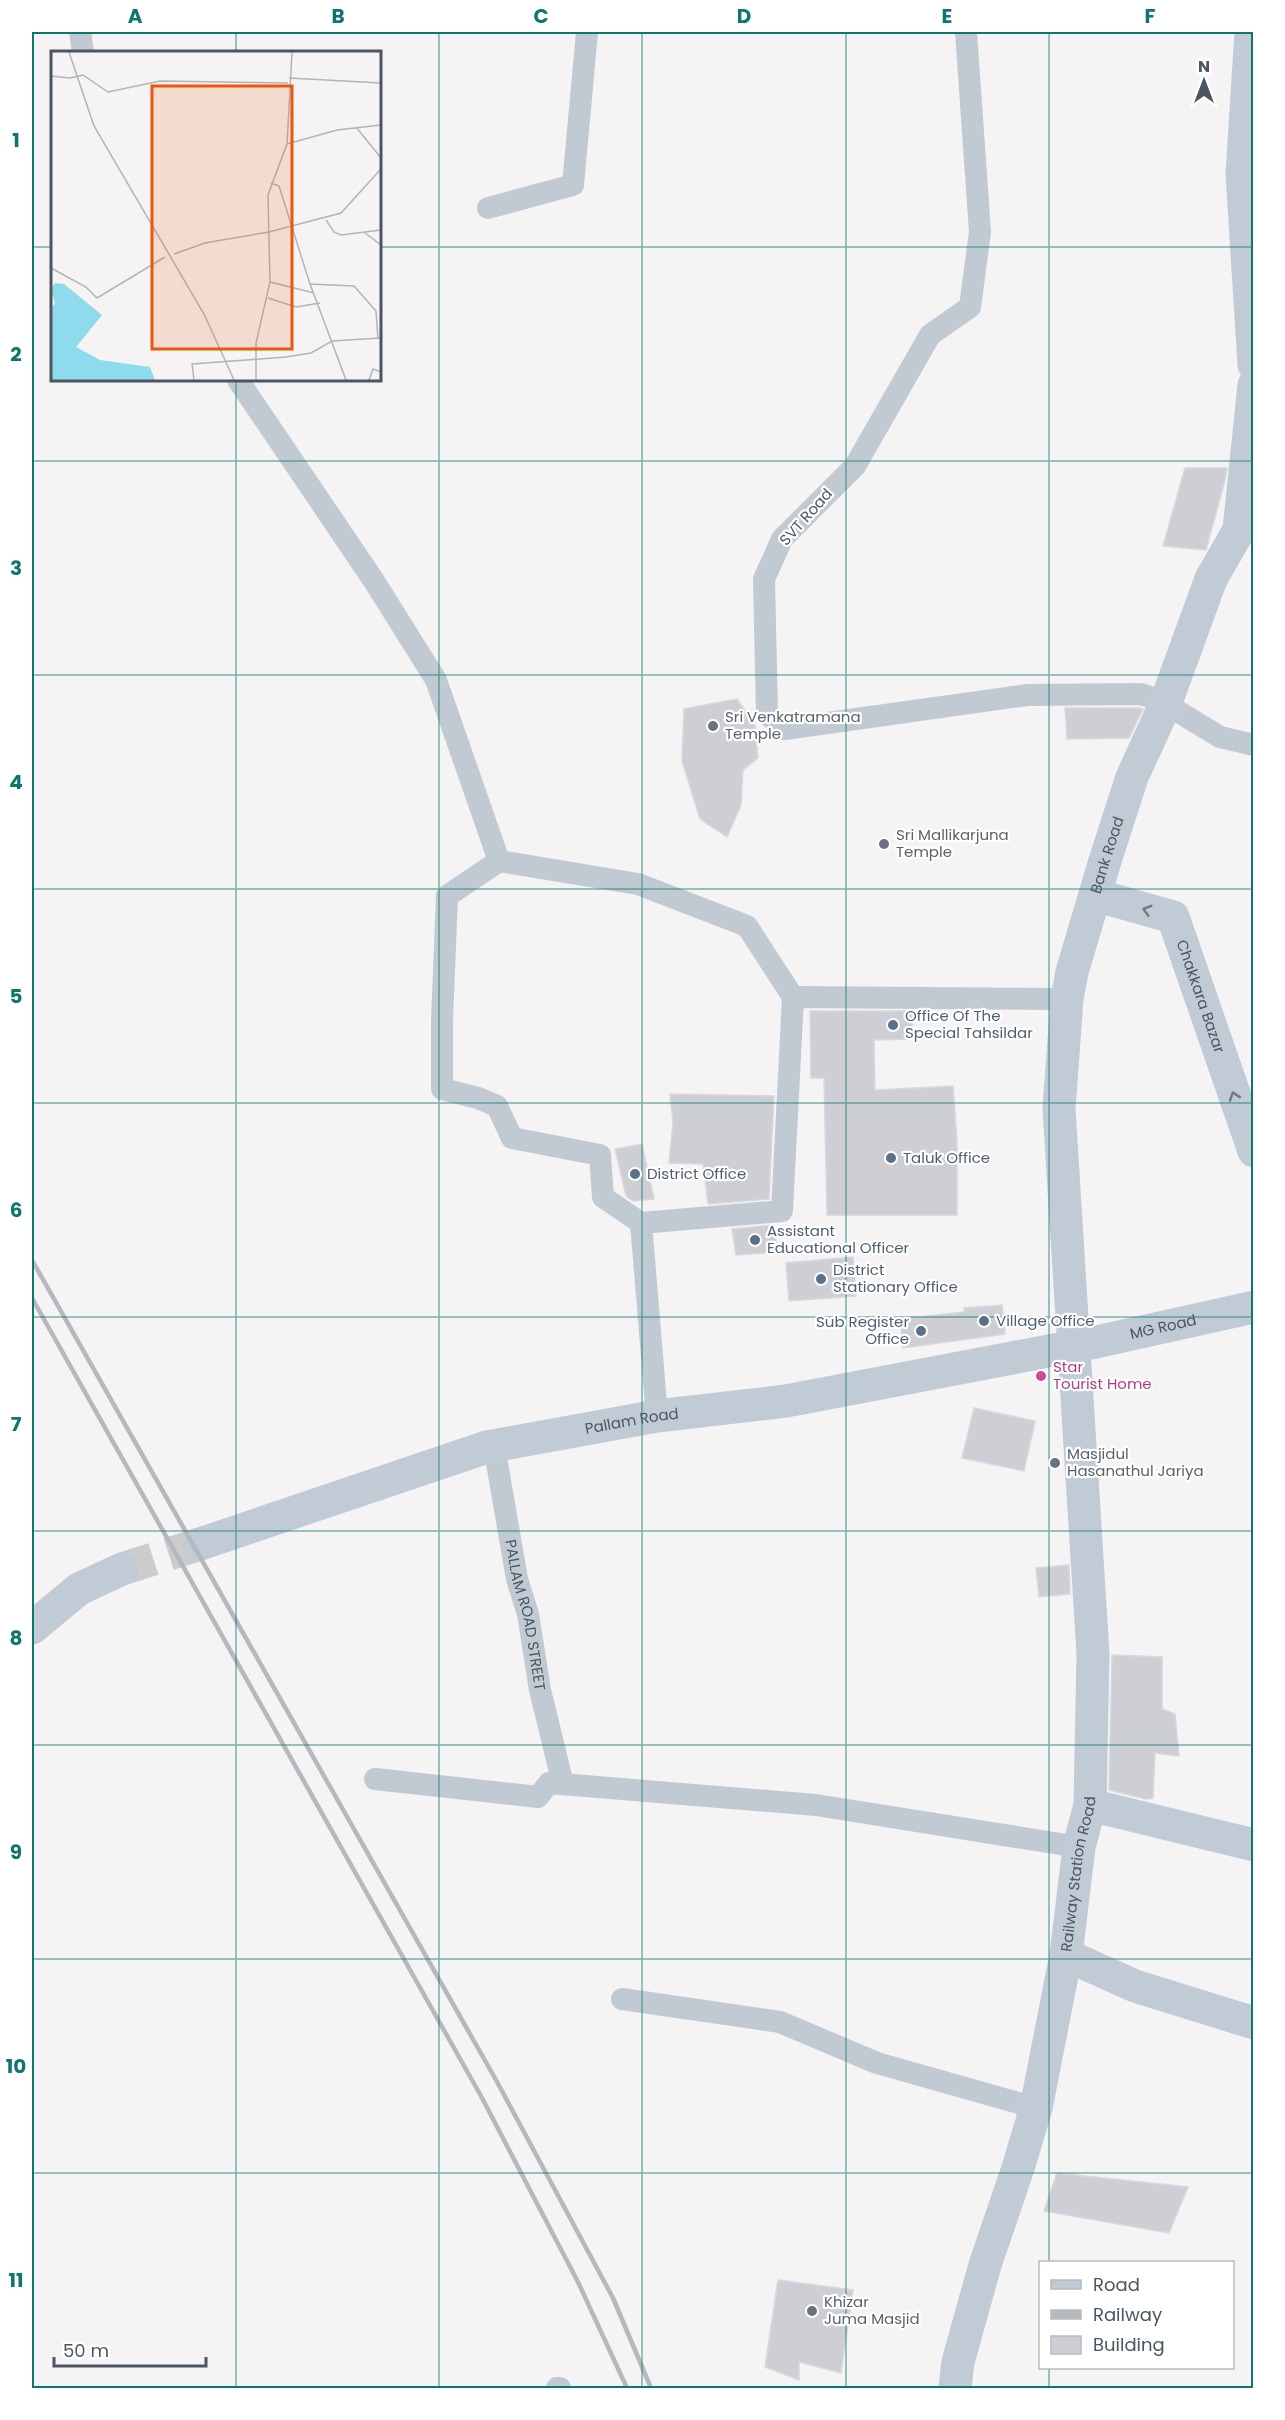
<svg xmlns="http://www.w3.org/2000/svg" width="1285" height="2420" viewBox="0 0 1285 2420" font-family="Poppins,sans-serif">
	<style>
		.building { fill: #cdcfd5; stroke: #d7d9de; stroke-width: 1.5 }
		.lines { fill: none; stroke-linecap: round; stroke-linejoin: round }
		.secondary-tunnel { stroke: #caccce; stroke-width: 33; stroke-dasharray: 33 16; stroke-linecap: butt }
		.street { stroke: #c1cad2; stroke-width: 22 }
		.secondary { stroke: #c1cbd6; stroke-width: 33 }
		.rail { stroke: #b5b8bd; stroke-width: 4.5 }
		.oneway { stroke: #6e7984 }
		.grid { fill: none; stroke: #0f766e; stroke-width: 1.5; stroke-opacity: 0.55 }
		.worship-dot { fill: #6b7280; stroke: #fff; stroke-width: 2 }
		.service-dot { fill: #5c6f8a; stroke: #fff; stroke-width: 2 }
		.hotel-dot { fill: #d1479c; stroke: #fff; stroke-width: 2 }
		.labels { text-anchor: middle; stroke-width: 4.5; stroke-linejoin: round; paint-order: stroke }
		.street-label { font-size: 15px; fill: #4a5661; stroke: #fff }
		.worship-label { font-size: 15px; fill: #5b616d; stroke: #fff; text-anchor: start }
		.service-label { font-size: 15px; fill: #4e5e75; stroke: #fff; text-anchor: start }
		.hotel-label { font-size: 15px; fill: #b23c85; stroke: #fff; text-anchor: start }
		.inset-road { fill: none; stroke: #b1b4b9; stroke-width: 1.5 }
		.view { fill: #e8590c; fill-opacity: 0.15; stroke: #e8590c; stroke-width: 3 }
		.inset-edge { fill: none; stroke: #4a5661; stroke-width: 3 }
		.neatline { fill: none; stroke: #0f766e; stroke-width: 2 }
		.grid-label { font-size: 20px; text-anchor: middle; font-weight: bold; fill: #0f766e }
	</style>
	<rect width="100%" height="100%" fill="#f5f3f3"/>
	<path class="building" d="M1185 468H1227L1225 480 1206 550 1163 546Z
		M737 699 755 725 758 758 743 770 741 805 727 837 700 819 682 761 684 709Z
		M1065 708H1139L1143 709 1129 738 1067 739Z
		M810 1011H913L912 1039 874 1040 875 1090 953 1086 957 1141V1215H827L824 1078H811Z
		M670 1094 774 1096 769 1199 708 1204 703 1164 669 1163 673 1122Z
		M642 1144 654 1199 633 1201 626 1196 615 1149Z
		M774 1225 777 1252 736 1255 732 1229Z
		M853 1257 856 1296 789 1301 786 1263Z
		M1002 1305 1005 1334 903 1348 900 1319 964 1312V1308Z
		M974 1408 1035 1421 1024 1471 962 1458Z
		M1069 1565 1070 1594 1039 1597 1036 1568Z
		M1112 1655 1162 1657V1709L1175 1714 1179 1756 1155 1753 1153 1798 1146 1799 1109 1790Z
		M1057 2173 1188 2187 1169 2233 1044 2211Z
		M778 2280 853 2290 841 2373 799 2362V2380L765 2367Z"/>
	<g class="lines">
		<path class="secondary-tunnel" d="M122 1569 200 1544"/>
		<g class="street">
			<path d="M80 32 83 52"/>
			<path d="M966 32 980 232 970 307 930 335 855 466 782 539 764 579 767 714 785 729 1027 695 1141 694 1159 700 1220 737 1254 745"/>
			<path d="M488 208 573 185 587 32"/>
			<path d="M238 380 374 581 436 680 499 861 638 884 747 926 793 997"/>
			<path d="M499 861 447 896 442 1021V1089L478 1098 497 1106 512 1138 600 1155 603 1197 641 1223"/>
			<path d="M657 1416 641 1223 782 1211 793 997 1067 999"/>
			<path id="s1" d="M494 1446 517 1579 528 1614 540 1690 563 1784"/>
			<path d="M375 1779 538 1797 549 1783 816 1805 1079 1847"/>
			<path d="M622 1999 780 2022 877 2063 1036 2108"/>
			<path d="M557 2388H560"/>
		</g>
		<g class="secondary">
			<path d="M1251 32 1242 174 1254 365"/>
			<path id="s2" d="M1095 895 1173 917 1254 1151"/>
			<path id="s3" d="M200 1544 487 1447 657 1416 786 1401 1096 1342 1254 1307"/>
			<path d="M32 1628 79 1589 122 1569"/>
			<path d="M1090 1805 1254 1845"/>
			<path d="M1066 1955 1135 1986 1254 2023"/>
			<path id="s4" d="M955 2388 958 2362 985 2265 1018 2168 1036 2108 1066 1955 1079 1847 1090 1805 1093 1654 1059 1109 1067 999 1072 972 1104 864 1132 777 1165 705 1211 579 1239 530 1254 385"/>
		</g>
		<path class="rail" d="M32 1260 496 2080 613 2298 651 2388
			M32 1298 481 2096 578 2282 627 2388"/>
	</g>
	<defs><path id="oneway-chevron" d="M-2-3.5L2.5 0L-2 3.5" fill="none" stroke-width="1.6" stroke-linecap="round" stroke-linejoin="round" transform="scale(1.5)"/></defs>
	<g class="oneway">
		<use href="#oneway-chevron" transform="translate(1147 910) rotate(-164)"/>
		<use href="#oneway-chevron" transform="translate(1234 1096) rotate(-109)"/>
	</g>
	<path class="grid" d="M236 32V52M439 32V2388M642 32V2388M846 32V2388M1049 32V2262M32 247H52M380 247H1254M236 380V2388M32 461H1254M32 675H1254M32 889H1254M32 1103H1254M32 1317H1254M32 1531H1254M32 1745H1254M32 1959H1254M32 2173H1254M1049 2368V2388"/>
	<g class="worship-dot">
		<circle cx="713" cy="726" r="6"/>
		<circle cx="884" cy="844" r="6"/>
		<circle cx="1055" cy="1463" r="6"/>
		<circle cx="812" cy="2311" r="6"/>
	</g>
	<g class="service-dot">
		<circle cx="893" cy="1025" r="6"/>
		<circle cx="891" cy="1158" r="6"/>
		<circle cx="635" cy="1174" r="6"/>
		<circle cx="755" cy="1240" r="6"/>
		<circle cx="821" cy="1279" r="6"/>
		<circle cx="984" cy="1321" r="6"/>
		<circle cx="921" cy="1331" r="6"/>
	</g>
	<circle class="hotel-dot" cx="1041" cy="1376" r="6"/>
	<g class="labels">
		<g class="street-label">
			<text transform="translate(806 517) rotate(-48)" y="5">SVT Road</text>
			<text dy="5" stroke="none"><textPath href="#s4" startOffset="1557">Bank Road</textPath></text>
			<text dy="5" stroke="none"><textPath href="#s2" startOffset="165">Chakkara Bazar</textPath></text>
			<text dy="5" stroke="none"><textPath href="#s3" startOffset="990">MG Road</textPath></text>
			<text dy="5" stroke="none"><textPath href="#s3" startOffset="450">Pallam Road</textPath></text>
			<text dy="5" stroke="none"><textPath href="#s1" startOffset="172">PALLAM ROAD STREET</textPath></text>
			<text dy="5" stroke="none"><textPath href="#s4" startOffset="530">Railway Station Road</textPath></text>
		</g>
		<g class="worship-label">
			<text x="725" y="722">Sri Venkatramana<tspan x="725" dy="17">Temple</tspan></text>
			<text x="896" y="840">Sri Mallikarjuna<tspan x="896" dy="17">Temple</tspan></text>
			<text x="1067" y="1459">Masjidul<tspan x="1067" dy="17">Hasanathul Jariya</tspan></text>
			<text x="824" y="2307">Khizar<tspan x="824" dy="17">Juma Masjid</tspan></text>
		</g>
		<g class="service-label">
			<text x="905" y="1021">Office Of The<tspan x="905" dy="17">Special Tahsildar</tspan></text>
			<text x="903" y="1163">Taluk Office</text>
			<text x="647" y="1179">District Office</text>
			<text x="767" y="1236">Assistant<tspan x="767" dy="17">Educational Officer</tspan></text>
			<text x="833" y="1275">District<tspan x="833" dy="17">Stationary Office</tspan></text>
			<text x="996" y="1326">Village Office</text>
			<text x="909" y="1327" text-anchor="end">Sub Register<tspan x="909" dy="17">Office</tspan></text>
		</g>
		<g class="hotel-label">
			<text x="1053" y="1372">Star<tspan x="1053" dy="17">Tourist Home</tspan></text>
		</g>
	</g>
	<g transform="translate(51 51)">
		<rect width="330" height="330" fill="#f5f3f3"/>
		<path d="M4 232 13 233 51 264 25 296 49 309 99 316 104 329H0V256L4 253 0 238Z" fill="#90daee"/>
		<path class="inset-road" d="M18 1 43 75 153 263 183 329M0 25 19 27 32 24 57 41 109 30 237 32M238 27 330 32M305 76 330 107M236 93 286 79 330 74M220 132 228 135 259 233 295 329M275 169 283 181 290 184 330 179M218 181 290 162 330 118M313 181 330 194M123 203 154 192 218 181M0 217 35 236 46 247 114 206M219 231 263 242M259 233 303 235 325 260 327 287M217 247 245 256 269 252M143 329 141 313 235 306 260 302 281 290 330 287M205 329V292L219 231 217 144 236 93 241 1M318 329 322 318 330 321"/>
		<path class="view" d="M101 35H241V298H101Z"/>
		<rect width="330" height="330" class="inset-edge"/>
	</g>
	<rect width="1285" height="2420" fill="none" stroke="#ffffff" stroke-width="66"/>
	<rect x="1039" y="2261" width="195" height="108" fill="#ffffff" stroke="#b7bbc0" stroke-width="1.5"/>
	<rect x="1051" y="2280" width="30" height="9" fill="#c1cbd6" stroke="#b7bbc0" stroke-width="1.5"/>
	<text x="1093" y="2291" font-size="18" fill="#4a5661">Road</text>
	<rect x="1051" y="2310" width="30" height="9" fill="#b5b8bd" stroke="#b7bbc0" stroke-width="1.5"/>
	<text x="1093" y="2321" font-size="18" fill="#4a5661">Railway</text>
	<rect x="1051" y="2336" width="30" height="18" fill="#cdcfd5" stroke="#b7bbc0" stroke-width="1.5"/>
	<text x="1093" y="2351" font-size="18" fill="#4a5661">Building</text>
	<g transform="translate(1204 81)" stroke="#ffffff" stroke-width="4.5" paint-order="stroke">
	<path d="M0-4.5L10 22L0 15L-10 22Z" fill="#4a5661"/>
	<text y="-9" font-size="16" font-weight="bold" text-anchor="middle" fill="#4a5661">N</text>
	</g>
	<path d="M54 2357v9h152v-9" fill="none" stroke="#4a5661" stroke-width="3"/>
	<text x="63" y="2357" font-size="18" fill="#4a5661" stroke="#ffffff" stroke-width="4.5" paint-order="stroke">50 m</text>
	<rect x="33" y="33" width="1219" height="2354" class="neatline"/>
	<g class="grid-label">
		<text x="135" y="23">A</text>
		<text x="338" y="23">B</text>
		<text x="541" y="23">C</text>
		<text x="744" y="23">D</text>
		<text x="947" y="23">E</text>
		<text x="1150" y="23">F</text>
		<text x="16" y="147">1</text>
		<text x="16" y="361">2</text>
		<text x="16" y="575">3</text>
		<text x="16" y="789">4</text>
		<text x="16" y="1003">5</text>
		<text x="16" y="1217">6</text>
		<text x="16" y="1431">7</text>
		<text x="16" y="1645">8</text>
		<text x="16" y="1859">9</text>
		<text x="16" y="2073">10</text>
		<text x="16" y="2287">11</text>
	</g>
</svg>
